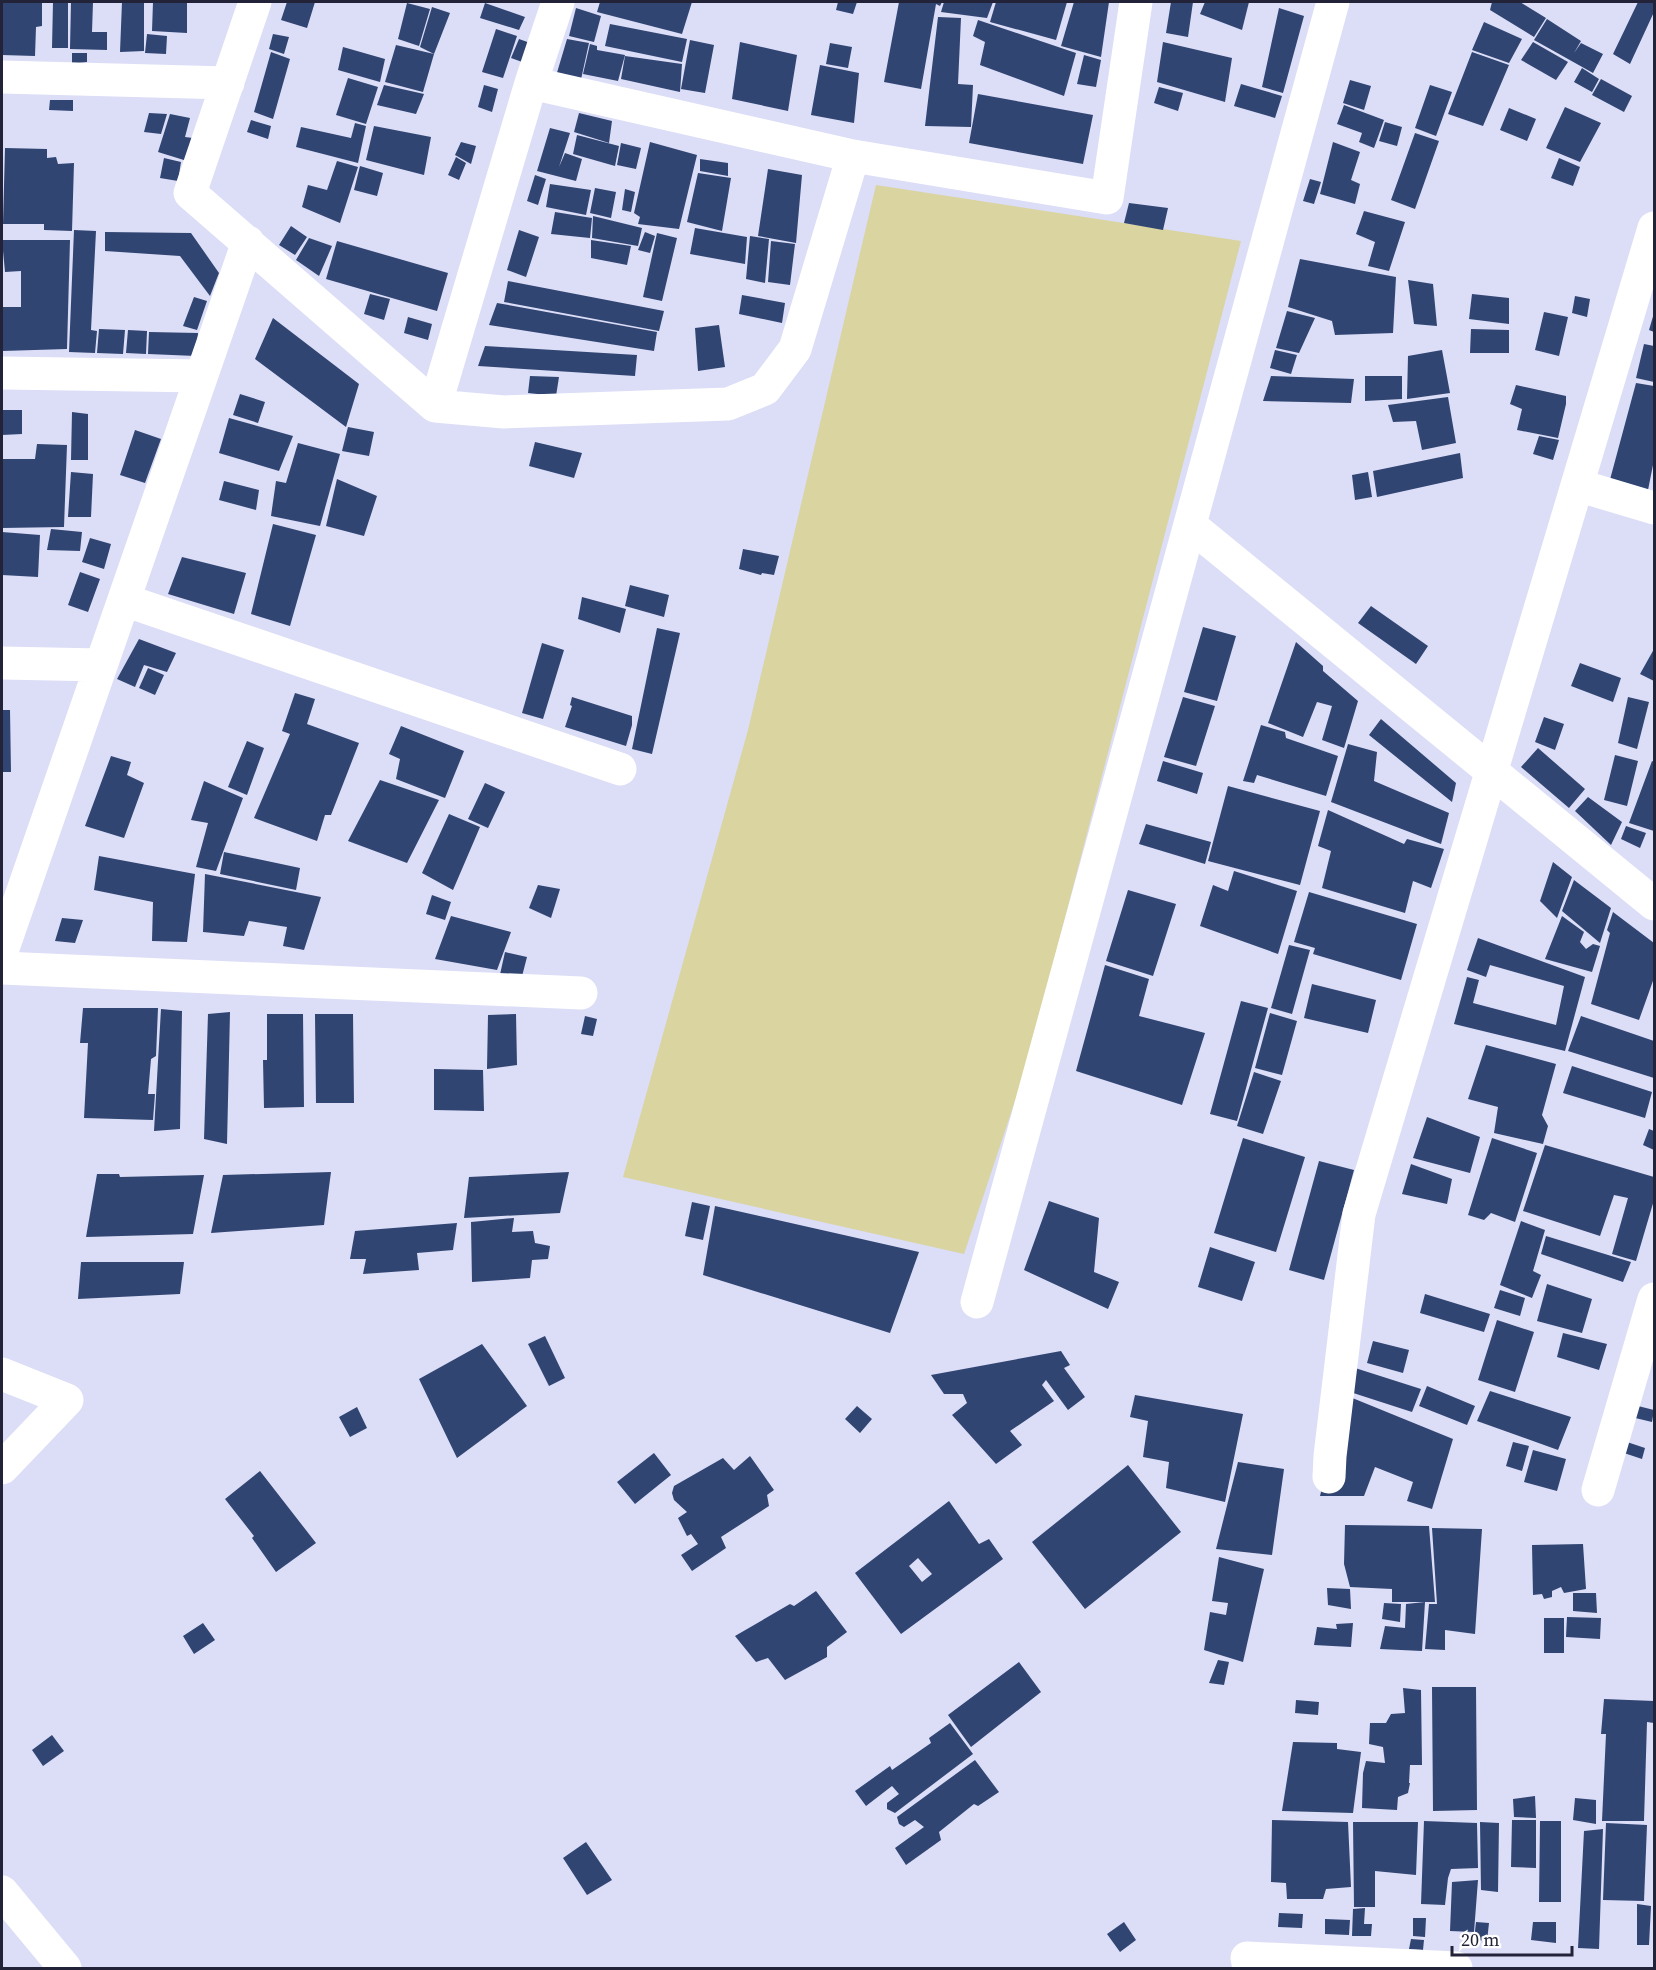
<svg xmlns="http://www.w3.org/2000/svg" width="1656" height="1970" viewBox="0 0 1656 1970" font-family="'Source Serif 4',serif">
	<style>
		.green { fill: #d9d4a0 }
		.building { fill: #304572; fill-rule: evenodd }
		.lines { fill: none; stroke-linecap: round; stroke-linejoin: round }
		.minor { stroke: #fff; stroke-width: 33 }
	</style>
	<rect width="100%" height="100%" fill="#dcddf7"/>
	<path class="green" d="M876 185 1241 241 1026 1068 964 1254 623 1177 748 730Z"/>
	<path class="building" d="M3 2H42V26L36 27 35 56 2 55Z
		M53 2H68V48H52Z
		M71 2H93L92 32H107V50L70 49Z
		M122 2H144V51L120 52Z
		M153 2H187V33L152 31Z
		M287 2H315L307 28 281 20Z
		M600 2H692L682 34 597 12Z
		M838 2H857L853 14 836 10Z
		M899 2H942L940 6 936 4 921 89 884 82Z
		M944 2H993L987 18 941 12Z
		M996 2H1067L1056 40 990 22Z
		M1074 2H1109L1101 57 1061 46Z
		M1171 2H1193L1188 37 1166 33Z
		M1205 2H1249L1242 30 1200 14Z
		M1492 2H1520L1546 18 1534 37 1490 10Z
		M1638 2H1654V12L1630 64 1613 54Z
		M407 3 430 9 419 46 398 39Z
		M485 3 525 17 519 30 480 18Z
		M432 7 450 13 434 54 420 47Z
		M576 8 601 16 594 42 569 36Z
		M1279 8 1304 16 1283 93 1262 87Z
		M938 17 961 18 958 84 973 85 971 127 925 126Z
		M1547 19 1581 41 1574 53 1581 43 1603 54 1593 73 1534 40Z
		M978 20 1076 53 1064 96 980 65 985 42 973 36Z
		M1484 22 1522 39 1509 63 1472 50Z
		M610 24 687 39 682 62 605 46Z
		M496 29 517 36 503 78 482 72Z
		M147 34 167 36 166 54 145 53Z
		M273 34 289 37 284 54 269 49Z
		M519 39 533 44 525 63 511 58Z
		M567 39 589 43 580 84 556 76Z
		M690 40 714 45 705 93 681 89Z
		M740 42 797 55 788 111 732 99Z
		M1163 42 1232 58 1225 102 1157 82Z
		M1533 42 1568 62 1556 80 1521 60Z
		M830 43 852 47 848 68 826 64Z
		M590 44 597 46V50L625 55 618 81 583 74Z
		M396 45 434 54 423 92 385 82Z
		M343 47 385 59 380 82 338 70Z
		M271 52 290 59 273 119 254 112Z
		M1472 52 1509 65 1483 126 1448 114Z
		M72 53H87V62L72 64Z
		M1084 55 1101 60 1096 87 1077 84Z
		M625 56 682 64 680 92 621 79Z
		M820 65 859 73 854 123 811 115Z
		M1582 68 1599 79 1592 92 1574 82Z
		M348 78 378 87 366 124 336 115Z
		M1601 79 1632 96 1624 112 1592 95Z
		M1350 80 1371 86 1364 110 1343 103Z
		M1241 84 1282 96 1275 118 1234 106Z
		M384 85 424 94 416 114 377 105Z
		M484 85 498 89 492 112 478 107Z
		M1430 85 1452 92 1436 136 1415 128Z
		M1159 87 1183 93 1178 111 1154 103Z
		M978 94 1093 115 1083 164 969 143Z
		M50 100H73V111L49 110Z
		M1344 105 1384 120 1374 148 1359 142 1362 133 1337 124Z
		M1565 107 1601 123 1580 162 1546 148Z
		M1509 108 1536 119 1527 141 1500 130Z
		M149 113 167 114 161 134 144 132Z
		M579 113 612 121 609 143 574 132Z
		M170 114 190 118 185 137 193 138 187 161 158 152Z
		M251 120 271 126 268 139 247 132Z
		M1385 122 1402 127 1397 146 1379 141Z
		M355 123 366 126 358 163 296 147 301 127 351 138Z
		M374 126 431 137 424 175 366 160Z
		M550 128 570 133 559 167 565 153 582 159 576 181 537 171Z
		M1415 133 1439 141 1415 209 1391 200Z
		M577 135 619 146 615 166 573 154Z
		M461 142 476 146 471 164 455 155Z
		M650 142 697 155 679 229 638 224 640 217 634 213Z
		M1333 142 1360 152 1351 180 1360 184 1355 204 1320 194Z
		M621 143 641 148 636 169 617 165Z
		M5 148 47 149V158L56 157 58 164 74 163 72 231 44 230V224H3Z
		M456 157 466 163 459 180 448 175Z
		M164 158 181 162 178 181 160 178Z
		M1559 158 1580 167 1573 186 1551 178Z
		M700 159 728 163V176L700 171Z
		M337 161 358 167 340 223 302 207 308 185 327 190Z
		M360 166 383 173 377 196 354 190Z
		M768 169 802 175 796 243 758 236Z
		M698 173 731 178 722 231 687 222Z
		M535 175 546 179 538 205 527 201Z
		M1310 179 1321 182 1314 204 1303 201Z
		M550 184 591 190 586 215 546 207Z
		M595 188 616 192 611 218 590 213Z
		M625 189 635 192 631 212 622 210Z
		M1129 203 1168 208 1163 230 1124 223Z
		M1364 211 1405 222 1389 271 1368 266 1375 242 1356 234Z
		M555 212 592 218 590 238 551 234Z
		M593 216 642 228 638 246 592 238Z
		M291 226 307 237 295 255 279 245Z
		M695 228 747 237 745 264 690 254Z
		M74 230 96 231 91 330 97 331 95 353 69 352Z
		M519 230 539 237 526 277 507 270Z
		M105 232 191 233 219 273 210 296 180 256 105 251Z
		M645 232 655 236 650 253 638 250Z
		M657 233 677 238 662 301 643 297Z
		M750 236 769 239 765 283 746 279Z
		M309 238 332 246 319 276 296 260Z
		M2 240H70L67 349 2 351V307H21V271L5 272Z
		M591 240 631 246 627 265 591 258Z
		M337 241 448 273 437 311 326 279Z
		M771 241 795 244 790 285 768 282Z
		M1300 259 1396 277 1393 333 1335 335 1332 321 1288 307Z
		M1408 280 1433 284 1437 326 1414 324Z
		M508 281 664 311 659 331 504 302Z
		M370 294 390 299 384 320 364 314Z
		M1472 294 1509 298V324L1469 319Z
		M742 295 785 303 782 323 739 314Z
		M1575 296 1590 299 1587 317 1572 313Z
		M194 297 207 301 197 330 183 326Z
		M497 303 657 332 654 351 489 325Z
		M1287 311 1315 318 1299 353 1276 348Z
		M1544 312 1568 317 1559 356 1535 350Z
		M1654 313V332L1649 330Z
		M408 317 432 324 428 340 404 333Z
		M273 318 359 384 346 427 255 359Z
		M719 325 725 367 698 371 695 328Z
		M99 329 125 330 123 354 97 353Z
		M1471 329 1509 330V353H1470Z
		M128 330 147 331 146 354 126 353Z
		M149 332 198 333 196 356 148 354Z
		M1644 344 1654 346V382L1636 378Z
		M485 346 637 355 635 376 478 366Z
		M1275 350 1297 355 1291 374 1270 368Z
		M1442 350 1450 393 1407 399 1408 356Z
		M530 376 559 377 556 396 528 393Z
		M1271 376 1354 379 1351 403 1263 401Z
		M1365 376H1402V399L1365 401Z
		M1636 383 1654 386V460L1647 495 1608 487Z
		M1516 385 1566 396V404L1558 438 1517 430 1522 409 1510 404Z
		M240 394 265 402 258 423 233 415Z
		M1448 397 1456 443 1422 450 1416 421 1393 422 1388 405Z
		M2 410H22V434L2 435Z
		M72 412 88 414V460H71Z
		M229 418 293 436 279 471 219 453Z
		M348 427 374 432 369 456 342 451Z
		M135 430 161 439 145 483 120 475Z
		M1539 436 1559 440 1553 460 1533 454Z
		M535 442 582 453 574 478 529 466Z
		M298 443 340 454 320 526 271 516 276 481 286 483Z
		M37 444 67 445 64 527 2 528V459H35Z
		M1460 453 1463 478 1377 497 1373 471Z
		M71 472 93 474 91 517H68Z
		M1368 472 1372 497 1355 500 1352 475Z
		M337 479 377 496 364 536 326 526Z
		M224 481 259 490 256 510 219 500Z
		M273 524 316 535 290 626 251 614Z
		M51 529 82 532 80 551 47 550Z
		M2 532 40 535 38 577 2 575Z
		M90 538 111 544 104 569 82 562Z
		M743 549 779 556 774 575 762 573 761 575 739 569Z
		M182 557 246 573 234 614 168 594Z
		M80 572 100 579 88 612 68 605Z
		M630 585 669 595 664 617 625 606Z
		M582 597 626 609 620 633 578 619Z
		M1371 606 1428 646 1416 664 1358 623Z
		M1203 627 1236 636 1217 701 1184 692Z
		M657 628 680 633 652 754 632 749Z
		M139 639 176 653 167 672 144 665 135 687 117 679Z
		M1296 642 1323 666V671L1358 701 1344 748 1322 740 1332 706 1317 702 1303 737 1268 723Z
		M542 643 564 650 543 719 522 713Z
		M1654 649V681L1640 674Z
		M1580 663 1621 678 1613 702 1571 686Z
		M148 668 164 675 155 695 139 688Z
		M295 693 315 699 307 724 359 743 331 815H325L317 841 254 818 290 734 282 731Z
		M572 697 632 716V725L626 746 565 727 572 706 570 705Z
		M1183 697 1215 706 1196 766 1164 757Z
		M1628 697 1649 702 1637 749 1618 743Z
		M2 710H10L11 772H2Z
		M1544 717 1564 724 1555 750 1535 742Z
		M1381 719 1456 783 1452 802 1369 735Z
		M1261 725 1285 732 1286 738 1338 756 1326 796 1257 775 1254 783 1243 781Z
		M401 726 464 751 445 798 396 779 400 759 389 754Z
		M247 741 264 748 247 795 228 787Z
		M1348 744 1377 752 1374 781 1449 813 1441 844 1331 802Z
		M1538 748 1585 789 1569 808 1521 767Z
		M1615 755 1638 761 1627 806 1604 800Z
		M111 756 131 762 127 775 144 783 124 838 85 826Z
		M1163 761 1203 773 1197 794 1157 781Z
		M1652 761 1654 762V831L1629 823Z
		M380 780 439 800 407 863 348 841Z
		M204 781 243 798 216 871 196 867 208 823 191 820Z
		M485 783 505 792 488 828 468 819Z
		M1228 786 1320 811 1300 885 1208 861Z
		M1588 797 1622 822 1611 845 1575 811Z
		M1328 810 1404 844 1407 839 1444 849 1431 888 1413 881 1405 913 1322 888 1331 851 1318 846Z
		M449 814 480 827 453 890 422 873Z
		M1146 824 1211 842 1205 864 1139 844Z
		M1626 826 1646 833 1640 848 1621 839Z
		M224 852 300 868 296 890 220 874Z
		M99 856 195 874 187 942 152 941 153 902 94 890Z
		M1553 862 1572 877 1557 918 1540 901Z
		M1234 871 1297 891 1278 954 1200 926 1213 885 1228 891Z
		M205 874 321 897 304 950 283 946 287 927 249 921 244 936 203 932Z
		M1574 880 1611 908 1600 943 1562 911Z
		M538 885 560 889 551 918 529 908Z
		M1128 890 1176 904 1153 976 1106 961Z
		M1309 892 1417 924 1401 980 1313 954 1315 948 1294 942Z
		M432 895 451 902 445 920 426 914Z
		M1613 912 1654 943V978L1639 1020 1591 1004 1610 933 1607 930Z
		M451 916 511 932 497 970 435 959Z
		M1562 916 1584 932 1580 942 1586 949 1593 944 1600 946 1592 972 1545 959Z
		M62 918 83 920 75 943 55 941Z
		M1478 938 1585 977 1565 1051 1454 1024 1467 977 1479 980 1473 1003 1556 1025 1564 986 1490 965 1486 977 1467 970Z
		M1289 945 1310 950 1292 1014 1271 1008Z
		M505 952 527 957 520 984 499 979Z
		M1105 965 1149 979 1139 1016 1205 1033 1182 1105 1076 1071Z
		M1312 984 1376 1000 1368 1033 1304 1018Z
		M1241 1001 1268 1008 1237 1121 1210 1114Z
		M83 1008H158L156 1056 151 1059 148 1094H155L153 1120 84 1118 88 1043H80Z
		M161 1009 182 1011 180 1129 154 1131Z
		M230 1012 227 1144 204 1139 208 1014Z
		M1270 1013 1297 1021 1282 1075 1255 1068Z
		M267 1014H303L304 1107 264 1108 263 1060H267Z
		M315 1014H353L354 1103H316Z
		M516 1014 517 1065 487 1069 488 1015Z
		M585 1016 597 1019 593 1036 581 1034Z
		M1581 1016 1654 1041V1078L1568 1051Z
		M1486 1045 1556 1064 1542 1115 1548 1126 1543 1144 1494 1133 1498 1107 1468 1099Z
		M1572 1066 1652 1092 1645 1118 1563 1093Z
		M434 1069 483 1070 484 1111 434 1110Z
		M1254 1072 1281 1081 1263 1134 1237 1126Z
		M1427 1117 1480 1137 1470 1173 1413 1158Z
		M1649 1129 1654 1131V1150L1643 1145Z
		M1243 1138 1305 1157 1276 1252 1214 1233Z
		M1492 1138 1537 1153 1515 1222 1491 1213 1484 1220 1468 1215Z
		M1545 1145 1654 1177V1200L1636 1261 1612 1254 1628 1198 1614 1195 1600 1236 1523 1211Z
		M1319 1161 1354 1170 1324 1280 1289 1270Z
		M1411 1164 1452 1179 1447 1204 1402 1194Z
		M331 1172 324 1225 211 1233 223 1175Z
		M569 1172 560 1213 464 1218 469 1177Z
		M97 1174H119L120 1177 204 1175 193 1234 86 1237Z
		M1049 1201 1099 1218 1094 1272 1119 1282 1108 1309 1024 1270Z
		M692 1202 710 1206 703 1240 685 1236Z
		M715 1206 919 1252 890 1333 703 1275Z
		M514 1218 512 1232 533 1231 535 1243 550 1246 548 1259 532 1260 530 1278 472 1282 471 1222Z
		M1521 1221 1545 1230 1533 1271 1541 1275 1532 1298 1500 1285Z
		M457 1223 453 1250 417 1253 419 1270 363 1274 366 1259H350L355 1231Z
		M1546 1236 1631 1262 1623 1282 1541 1254Z
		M1210 1247 1255 1262 1242 1301 1198 1287Z
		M81 1262H184L180 1294 78 1299Z
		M1547 1284 1592 1299 1582 1333 1537 1321Z
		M1500 1290 1525 1298 1520 1316 1494 1308Z
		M1425 1294 1490 1314 1484 1332 1420 1313Z
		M1497 1320 1534 1332 1515 1392 1478 1380Z
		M1563 1333 1607 1344 1599 1370 1557 1357Z
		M545 1336 565 1378 549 1386 528 1344Z
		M1373 1341 1409 1350 1403 1373 1367 1363Z
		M482 1344 527 1406 457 1458 419 1379Z
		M1061 1351 1070 1365 1064 1368 1085 1397 1068 1410 1046 1380 1042 1385 1054 1401 1010 1431 1022 1445 996 1464 952 1415 967 1403 963 1394H944L931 1375Z
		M1352 1367 1421 1389 1412 1412 1344 1390Z
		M1427 1386 1475 1406 1467 1425 1419 1406Z
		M1490 1391 1571 1417 1558 1450 1477 1421Z
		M1135 1395 1243 1414 1225 1502 1166 1488 1169 1462 1143 1457 1148 1421 1130 1417Z
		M1345 1395 1453 1439 1432 1509 1407 1501 1413 1482 1375 1467 1364 1496H1320Z
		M1630 1404 1654 1410 1652 1422 1627 1416Z
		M857 1406 872 1419 860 1433 845 1419Z
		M357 1407 367 1428 350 1437 339 1417Z
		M1621 1440 1645 1448 1642 1459 1618 1451Z
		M1513 1442 1529 1446 1522 1471 1506 1466Z
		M1533 1450 1566 1459 1557 1491 1524 1482Z
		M654 1453 671 1475 635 1504 617 1482Z
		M750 1456 774 1490 767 1495 769 1506 721 1537 726 1548 692 1571 681 1555 698 1544 691 1534 687 1536 678 1518 687 1512 674 1500 672 1493 674 1486 723 1458 734 1470Z
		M1238 1462 1284 1469 1272 1555 1216 1549Z
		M1128 1465 1181 1532 1085 1609 1032 1542Z
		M260 1471 316 1543 276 1572 252 1538 254 1536 225 1499Z
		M949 1501 979 1544 989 1539 1003 1559 901 1634 855 1573ZM918 1558 932 1574 922 1582 909 1566Z
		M1345 1525 1429 1526 1435 1602H1392V1589L1350 1587 1344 1564Z
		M1432 1528 1482 1529 1475 1634 1445 1630V1650L1425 1649 1429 1604H1437Z
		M1583 1544 1586 1589 1564 1593 1561 1587 1552 1591V1597L1544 1599 1542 1594 1533 1595 1532 1545Z
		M1219 1557 1264 1569 1243 1662 1204 1650 1210 1612 1226 1615 1228 1603 1212 1601Z
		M1327 1588 1350 1589 1351 1609 1328 1605Z
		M816 1591 847 1632 827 1647V1657L785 1680 768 1658 756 1662 735 1636 790 1604 794 1606Z
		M1573 1593H1596L1597 1613 1573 1611Z
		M1425 1602 1422 1651 1380 1649 1385 1626 1405 1628 1406 1604Z
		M1384 1603 1401 1604 1400 1622 1382 1619Z
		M1567 1617 1601 1618 1600 1639 1566 1637Z
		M1544 1618H1564V1653H1544Z
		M203 1623 215 1640 194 1654 183 1636Z
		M1353 1623 1351 1647 1314 1645 1317 1627 1337 1629 1336 1624Z
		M1218 1660 1229 1662 1224 1685 1209 1683Z
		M1019 1662 1041 1692 971 1747 948 1715Z
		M1432 1687H1476L1477 1810 1433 1811Z
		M1403 1688 1421 1690 1422 1765H1410L1409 1783H1410L1408 1793 1398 1797 1397 1810 1362 1808 1363 1773 1366 1761 1385 1763 1383 1747 1369 1744 1370 1723H1386L1391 1714 1405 1713Z
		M1604 1699 1654 1701V1723L1647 1722 1644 1821H1602L1606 1734H1601Z
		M1296 1700 1319 1702 1318 1715 1295 1713Z
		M950 1723 973 1754 895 1813 887 1809V1803L899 1794 892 1786 866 1806 855 1791 890 1766 892 1770 931 1743 929 1738Z
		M52 1735 64 1751 43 1766 32 1750Z
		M1293 1742 1337 1743V1749L1361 1752 1353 1813 1282 1811Z
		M975 1760 999 1792 978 1806 974 1804 939 1832 941 1840 906 1865 895 1848 924 1827 915 1820 904 1827 899 1824 897 1817Z
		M1535 1796 1536 1818 1514 1817 1513 1799Z
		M1575 1798 1596 1800V1824L1573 1820Z
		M1272 1820 1348 1822 1351 1887 1326 1889 1323 1899H1287L1286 1883 1271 1882Z
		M1512 1820H1536V1868L1511 1867Z
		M1424 1821 1477 1823 1478 1868 1451 1869 1448 1878 1445 1905 1421 1904Z
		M1540 1821H1561V1902H1539Z
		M1353 1822H1418L1416 1875 1375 1871V1907H1354Z
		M1480 1822 1499 1823 1498 1892 1481 1890Z
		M1606 1823 1647 1825 1644 1901 1603 1900Z
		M1603 1829 1599 1949 1578 1948 1584 1831Z
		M586 1842 612 1880 587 1895 563 1858Z
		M1478 1880 1474 1932 1450 1931 1452 1882Z
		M1637 1904 1651 1906 1649 1945H1637Z
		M1365 1908 1364 1924H1372L1371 1936H1352L1353 1909Z
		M1279 1913 1303 1914 1302 1928 1278 1927Z
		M1413 1918H1426L1425 1937 1413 1936Z
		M1325 1919 1350 1920 1349 1935 1325 1934Z
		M1124 1922 1136 1940 1120 1952 1107 1934Z
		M1476 1922 1489 1923 1487 1941 1474 1940Z
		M1533 1922H1556V1943L1531 1940Z
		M1411 1939 1424 1940 1423 1950 1409 1949Z"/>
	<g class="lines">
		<path class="minor" d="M255 2 190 193 435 406 504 412 728 404 765 389 795 349 853 156
			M2 77 228 83
			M531 83 853 156 1107 198 1136 2
			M2 373 201 376
			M435 406 531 83 558 2
			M1577 485 1654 508
			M1190 525 1654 904
			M124 600 620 769
			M2 663 101 665
			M2 951 248 242
			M2 968 581 993
			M977 1302 1333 2
			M2 1374 67 1400 2 1468
			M1329 1477 1330 1456 1359 1214 1654 228
			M1598 1490 1654 1299
			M2 1892 65 1968
			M1249 1968 1247 1958 1456 1968"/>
	</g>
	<rect width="1656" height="1970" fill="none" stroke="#222239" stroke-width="6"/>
	<path d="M1452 1946v9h120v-9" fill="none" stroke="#222239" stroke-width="3"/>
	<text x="1461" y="1946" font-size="18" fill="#222239" stroke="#ffffff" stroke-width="4.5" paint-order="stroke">20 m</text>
</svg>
